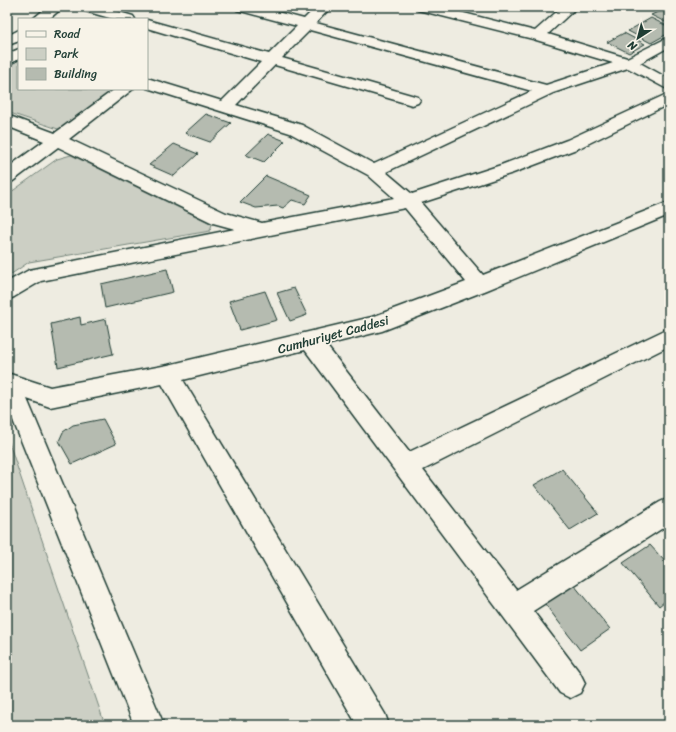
<svg xmlns="http://www.w3.org/2000/svg" width="676" height="732" viewBox="0 0 676 732" font-family="Sriracha,sans-serif">
	<style>
		.green { fill: #cccfc4; stroke: #76867c }
		.building { fill: #b5bbb0; stroke: #1f3d34 }
		.lines { fill: none; stroke-linecap: round; stroke-linejoin: round }
		.minor-casing { stroke: #1f3d34; stroke-width: 3 }
		.minor { fill: #f7f3e8; fill-rule: evenodd }
		.labels { text-anchor: middle; stroke-width: 3.5; stroke-linejoin: round; paint-order: stroke }
		.street-label { font-size: 13px; fill: #1f3d34; stroke: #f7f3e8 }
	</style>
	<rect width="100%" height="100%" fill="#eeece1"/>
	<filter id="ink" filterUnits="userSpaceOnUse"><feTurbulence type="fractalNoise" baseFrequency=".025" numOctaves="2"/><feDisplacementMap in="SourceGraphic" scale="8" xChannelSelector="R" yChannelSelector="G"/><feConvolveMatrix kernelMatrix="1 2 1 2 8 2 1 2 1" color-interpolation-filters="sRGB"/></filter>
	<g filter="url(#ink)">
		<path class="green" d="M19 60V89H115L73 125 58 129 7 112V67Z
			M71 155 212 224 210 231 29 262 7 277V195L57 159Z
			M7 437 105 725H7Z"/>
		<path class="building" d="M662 10 669 13V24L651 15Z
			M651 18 669 27V33L651 43 628 31Z
			M624 33 645 44 629 53 607 42Z
			M206 114 231 123 210 142 185 133Z
			M268 134 285 141 264 162 246 155Z
			M174 144 198 154 174 176 149 165Z
			M266 176 311 195 305 204 292 200 283 208 278 206 256 208 240 202Z
			M167 269 173 292 105 308 101 284Z
			M294 288 307 315 290 321 277 293Z
			M265 291 277 320 240 330 229 301Z
			M80 317 81 325 106 319 113 354 58 367 51 324Z
			M103 419 116 444 72 464 59 441 63 432 73 425Z
			M562 469 598 513 570 530 534 485Z
			M650 545 669 566V598L659 606 623 563Z
			M574 585 610 629 580 650 545 604Z"/>
		<g class="lines">
			<defs>
				<path id="minor" d="M47 7H63L49 19H33Z
					M80 7H102L133 16 135 19H113L82 10Z
					M235 7H258L304 19 316 7H331L316 23 546 85 613 63 533 39 418 10 416 7H440L535 31 562 7H577L548 34 627 58 669 37V47L640 63 669 79V90L628 68 553 93 386 172 412 194 501 165 567 140 669 93V104L579 148 513 173 421 203 483 275 669 202V215L487 290 382 331 326 345 409 452 669 328V346L423 470 516 590 660 502 669 498V524L533 611 580 673 585 683 580 693 570 698 560 693 305 350 183 380 385 714 389 725H357L162 384 50 407 27 399 164 725H134L7 405V373L50 387 168 365 372 317 466 282 405 208 41 281 14 297 7 300V282L29 270 235 229 213 223 58 147 13 181 7 183V168L44 141 7 126V115L55 133 115 89H133L69 139 226 213 262 223 394 198 368 175 290 133 147 88V78L222 101 261 62 147 28V20L269 54 297 26 237 10ZM310 30 532 91 374 164 302 125 236 105 275 65 412 105 418 103 420 100 418 97 282 58Z
					M19 30V41L11 44 7 43V36Z
					M19 49V59L7 65V54Z"/>
			</defs>
			<use href="#minor" class="minor-casing"/>
			<use href="#minor" class="minor"/>
		</g>
	</g>
	<g class="labels">
		<g class="street-label">
			<text transform="translate(333 334) rotate(-15)" y="5">Cumhuriyet Caddesi</text>
		</g>
	</g>
	<rect width="676" height="732" fill="none" stroke="#f7f3e8" stroke-width="24"/>
	<rect x="12" y="12" width="652" height="708" fill="none" stroke="#1f3d34" stroke-width="1.5" filter="url(#ink)"/>
	<rect x="18" y="18" width="130" height="72" fill="#f7f3e8" stroke="#a1aaa0"/>
	<rect x="26" y="31" width="20" height="6" fill="#f7f3e8" stroke="#a1aaa0"/>
	<text x="54" y="38" font-size="12" fill="#1f3d34">Road</text>
	<rect x="26" y="48" width="20" height="12" fill="#cccfc4" stroke="#a1aaa0"/>
	<text x="54" y="58" font-size="12" fill="#1f3d34">Park</text>
	<rect x="26" y="68" width="20" height="12" fill="#b5bbb0" stroke="#a1aaa0"/>
	<text x="54" y="78" font-size="12" fill="#1f3d34">Building</text>
	<g transform="translate(638 38) rotate(216)" stroke="#f7f3e8" stroke-width="3" paint-order="stroke">
	<path d="M0-3L7 15L0 10L-7 15Z" fill="#1f3d34"/>
	<text y="-6" font-size="11" font-weight="bold" text-anchor="middle" fill="#1f3d34">N</text>
	</g>
</svg>
